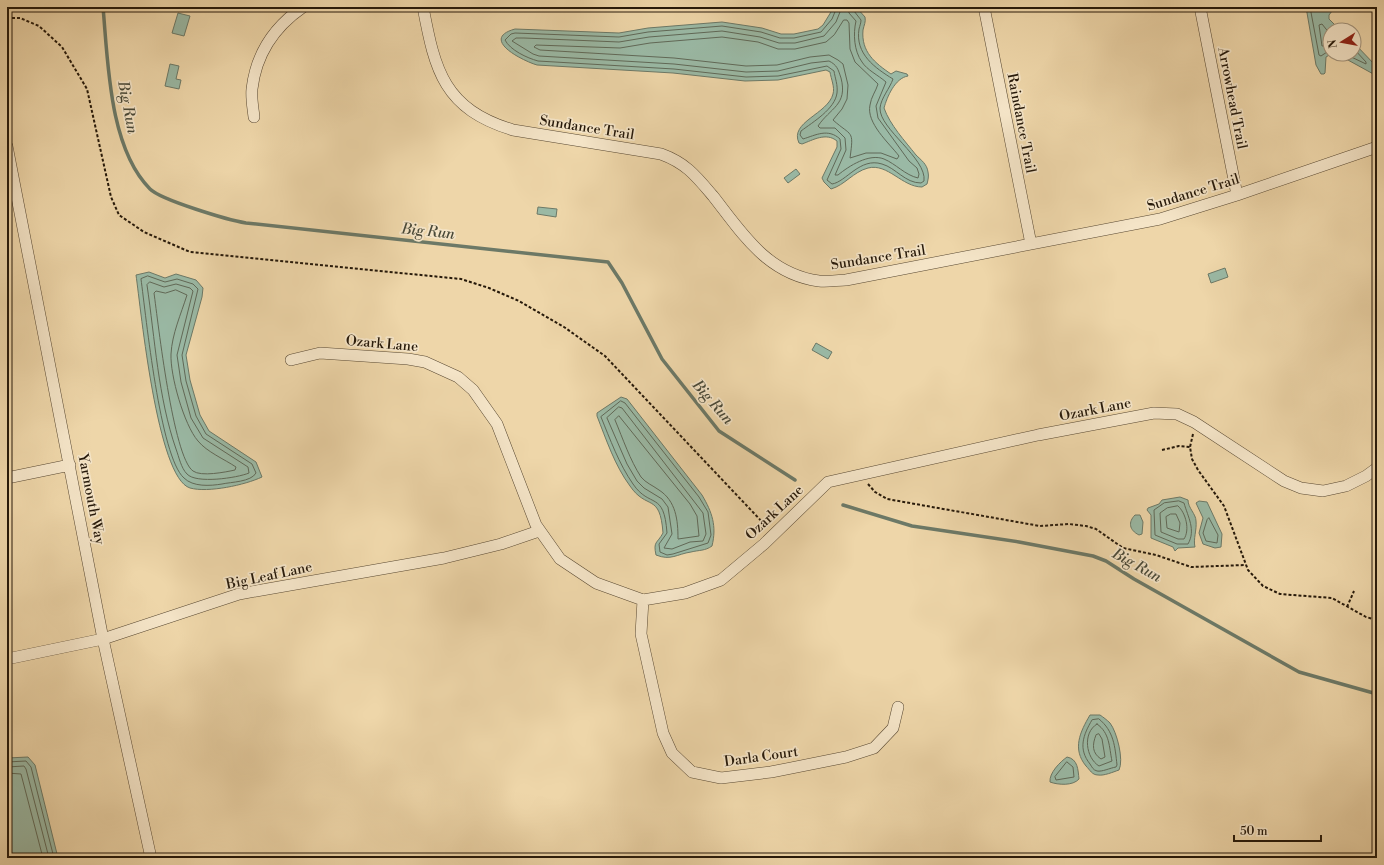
<svg xmlns="http://www.w3.org/2000/svg" width="1384" height="865" viewBox="0 0 1384 865" font-family="'Libre Bodoni',serif">
	<style>
		.water { fill: #9ab9a5; stroke: #6c7967 }
		.lines { fill: none; stroke-linecap: round; stroke-linejoin: round }
		.shore { stroke: #606958; stroke-width: 1 }
		.stream { stroke: #6c7967; stroke-width: 3.5 }
		.minor-casing { stroke: #584832; stroke-width: 12 }
		.path { stroke: #26190a; stroke-width: 2; stroke-dasharray: 3 2; stroke-linecap: butt }
		.minor { stroke: #f4e4c7; stroke-width: 11 }
		.labels { text-anchor: middle; stroke-width: 3.5; stroke-linejoin: round; paint-order: stroke }
		.street-label { font-size: 14px; fill: #26190a; stroke: #f4e4c7 }
		.water-label { font-size: 15px; font-style: italic; fill: #494938; stroke: #f4e4c7 }
	</style>
	<rect width="100%" height="100%" fill="#eed6a9"/>
	<filter id="stains"><feTurbulence type="fractalNoise" baseFrequency=".005" numOctaves="4"/><feColorMatrix values="0 0 0 0 .2 0 0 0 0 .09 0 0 0 0 .02 0 0 0 .5 -.17"/></filter>
	<radialGradient id="worn" r=".72"><stop offset=".6" stop-color="#630" stop-opacity="0"/><stop offset="1" stop-color="#630" stop-opacity=".3"/></radialGradient>
	<path class="water" d="M834 7H856L865 17C866 22 864 25 863 30 861 52 875 63 891 74L896 71 907 74 908 76C895 78 887 97 884 108 890 125 905 141 916 155 921 160 927 164 928 172 929 176 928 180 927 184L922 187C902 187 888 163 868 168 853 172 845 185 831 189L824 182 822 178 837 147V141C826 132 813 140 802 144L799 143C789 122 828 114 833 94 835 87 831 79 830 72L826 70 778 80 745 81 673 73 537 65C523 61 479 39 515 29L619 33 648 28 722 22 762 28 781 34H794L818 29 823 25Z
		M1306 7H1335L1329 15V19L1340 30H1330L1331 54 1326 57 1325 73 1324 74H1321L1316 65Z
		M178 13 190 16 184 36 172 33Z
		M1354 43 1377 67V76L1337 54H1354Z
		M170 64 179 66 176 79 181 80 179 89 165 86Z
		M796 169 800 174 788 183 784 178Z
		M538 207 557 209 556 217 537 214Z
		M1225 268 1228 277 1211 283 1208 274Z
		M149 272 165 278 176 274 196 280 203 288 202 297 186 355 190 380 200 415 209 431 256 462 262 477C245 485 208 493 190 488 157 478 141 310 136 275Z
		M816 343 832 352 828 359 812 350Z
		M621 397 627 399 702 495C712 512 717 526 712 546 705 551 699 550 691 552 677 554 671 561 656 555 653 541 657 544 663 533 660 492 647 511 630 486 615 466 606 439 597 416V413Z
		M1180 497 1188 500C1188 508 1196 514 1196 521 1197 530 1193 539 1195 547L1178 548 1175 551 1173 547 1151 538V515L1147 510 1148 508 1159 504 1162 500Z
		M1199 501 1207 502 1222 534 1221 547 1215 548 1203 544 1199 533 1203 518 1196 503Z
		M1135 515H1140L1143 522 1142 534 1139 535C1129 530 1128 522 1135 515Z
		M1090 715H1100C1103 717 1107 720 1110 723 1117 732 1124 760 1119 770 1113 772 1104 776 1098 775 1092 775 1090 770 1086 766 1072 749 1080 732 1090 715Z
		M28 757 35 765 58 858H7V758Z
		M1067 757C1078 759 1078 770 1079 779 1073 786 1058 785 1050 782 1049 773 1060 762 1067 757Z"/>
	<g class="lines">
		<path class="shore" d="M837 7 832 19 821 32 794 38H780L761 32 722 26 648 32 619 37 515 33 511 34 505 40C510 50 527 58 538 61L674 69 746 77 778 76 827 66 834 71C835 78 838 85 837 93 835 109 813 122 801 131L800 135 803 139C816 135 828 128 840 139L841 149 827 180 832 184C846 182 860 157 882 164 896 168 905 183 921 183L924 181C927 158 879 129 880 108 881 98 890 88 893 79 875 68 855 54 859 29 860 25 861 23 861 20L854 11 853 7
			M842 7 836 22 824 36 795 43H779L760 37 722 31 649 37 619 42 524 38H516L512 41 533 54 539 56 674 64 746 72 778 71 811 63 829 61C837 65 838 69 841 78 848 105 830 108 818 126L820 128H835L845 138 846 150 835 175H838C849 166 869 153 884 159 896 164 905 175 918 178L919 174 917 168 909 161 878 118 876 106 886 82C878 75 867 70 862 62 854 51 853 34 856 21L849 13 848 7
			M1310 7 1319 55 1321 56 1330 50
			M844 20H847L849 23 850 49 855 62 878 84C876 91 871 97 870 105 866 123 889 143 899 156L897 159 881 153H866L850 158C854 129 852 137 833 120L842 109 847 99 848 85 843 64 838 60 829 55 810 57 777 65 746 66 674 58 540 50 534 47 536 45 620 48 650 43 722 37 758 42 778 49H795L826 42 834 35Z
			M1330 34 1322 24 1319 25 1322 46 1330 45
			M1345 54 1366 64V62L1354 49
			M148 276 165 282 177 279 193 284 198 289 182 355 186 381 196 416 206 434 252 464 256 473C251 482 231 482 222 484 210 486 193 487 184 478 160 457 146 316 141 279Z
			M150 282 164 287 176 284 190 288 193 291 177 355 181 382 191 418 203 438 248 467 249 473C237 478 196 484 187 474 181 468 179 457 176 449 158 397 155 339 147 285Z
			M176 290 187 295C181 314 172 334 171 354 170 375 184 425 198 441 207 452 224 459 236 467L235 470C226 472 201 477 193 471 173 457 158 322 154 293L156 291 165 293Z
			M621 401 625 403 699 497 708 512 711 535 708 543 673 554 667 555 660 552 659 544 667 533C664 490 650 509 633 484 619 464 610 439 601 417Z
			M619 407 622 408 703 513 706 534 703 541 690 542 672 549 664 548 672 534 668 507 662 499 644 488 637 481 627 464 607 418Z
			M619 416 690 504 697 516 699 536 678 539C678 520 676 501 659 490 652 485 646 483 641 477 630 460 623 439 615 420Z
			M1179 501 1184 503C1188 517 1196 530 1188 544H1177L1155 535 1154 510 1164 503Z
			M1178 506C1186 513 1190 530 1184 539H1178L1161 532 1160 513 1167 508Z
			M1171 514H1176L1180 523 1179 532 1167 528 1166 517Z
			M1209 518 1218 535 1217 543 1206 541 1203 533 1207 520Z
			M1099 719C1114 731 1115 747 1117 765L1116 767C1110 768 1102 772 1097 771 1093 770 1092 767 1090 764 1078 749 1083 735 1092 720Z
			M1097 724C1110 733 1109 747 1112 761L1099 766C1086 758 1082 733 1097 724Z
			M1099 734 1102 739 1105 757 1101 759C1092 753 1092 745 1096 735Z
			M7 762 26 761 31 767 54 858
			M1067 762 1073 767 1074 777 1056 780 1055 777Z
			M7 767 24 766 26 769 49 858
			M7 773 21 774 43 858"/>
		<path class="stream" d="M103 7C108 62 109 148 150 189 161 200 228 220 246 223L608 262 622 283 662 359 719 431 795 480
			M843 505 912 526 1019 542 1093 556 1106 561 1134 579 1299 672 1377 694"/>
		<defs>
			<path id="minor" d="M423 7C435 71 444 109 513 130L661 154C686 163 696 176 713 196 742 233 767 274 819 281 828 282 838 280 846 280L1160 219 1237 195 1377 147
				M984 7 1031 244
				M1200 7 1237 195
				M254 117C253 108 251 98 252 89 256 54 274 27 303 7
				M7 146 103 639 151 858
				M291 360 320 353 408 359 425 362 458 377 473 390 497 424 536 525 560 559 596 583 643 600 685 593 721 580 764 544 828 482 1038 435 1154 413 1177 414 1194 422 1284 481 1301 488 1323 491 1346 486 1366 476 1377 468
				M7 478 70 465
				M643 600 641 634 663 733 672 753 692 772 721 778 771 772 846 757 874 748 893 728 898 707
				M7 659 103 639 239 594 444 558 501 544 539 531"/>
		</defs>
		<use href="#minor" class="minor-casing"/>
		<path class="path" d="M7 18H20L39 26 62 47 87 89 111 197 119 215 144 232 190 252 461 279 489 288 519 301 564 327 605 356 767 527
			M1193 434 1190 447 1192 459 1198 470 1224 506 1248 570 1263 586 1280 594 1332 598 1366 617 1377 620
			M1162 450 1179 446 1190 447
			M868 484 875 492 887 499 1040 526 1069 524 1086 526 1096 529 1123 548 1156 555 1191 567 1246 565
			M1347 607 1354 591"/>
		<use href="#minor" class="minor"/>
	</g>
	<g class="labels">
		<g class="street-label">
			<text transform="translate(1233 98) rotate(79)" y="5">Arrowhead Trail</text>
			<text transform="translate(1022 123) rotate(79)" y="5">Raindance Trail</text>
			<text transform="translate(587 127) rotate(9)" y="5">Sundance Trail</text>
			<text transform="translate(1193 192) rotate(-17)" y="5">Sundance Trail</text>
			<text transform="translate(878 257) rotate(-9)" y="5">Sundance Trail</text>
			<text transform="translate(382 343) rotate(5)" y="5">Ozark Lane</text>
			<text transform="translate(1095 409) rotate(-11)" y="5">Ozark Lane</text>
			<text transform="translate(92 499) rotate(79)" y="5">Yarmouth Way</text>
			<text transform="translate(774 512) rotate(-43)" y="5">Ozark Lane</text>
			<text transform="translate(269 575) rotate(-12)" y="5">Big Leaf Lane</text>
			<text transform="translate(761 756) rotate(-8)" y="5">Darla Court</text>
		</g>
		<g class="water-label">
			<text transform="translate(128 107) rotate(79)" y="5">Big Run</text>
			<text transform="translate(428 231) rotate(6)" y="5">Big Run</text>
			<text transform="translate(713 402) rotate(49)" y="5">Big Run</text>
			<text transform="translate(1137 565) rotate(29)" y="5">Big Run</text>
		</g>
	</g>
	<rect width="1384" height="865" fill="none" stroke="#eed6a9" stroke-width="24"/>
	<rect x="8" y="8" width="1368" height="849" fill="none" stroke="#26190a" stroke-width="2"/>
	<rect x="12" y="12" width="1360" height="841" fill="none" stroke="#26190a"/>
	<g transform="translate(1342 42) rotate(259)"><circle r="19" fill="#f4e4c7" stroke="#a2937b"/>
	<path d="M0-3L7 15L0 10L-7 15Z" fill="#8f2418"/>
	<text y="-6" font-size="11" font-weight="bold" text-anchor="middle" fill="#26190a">N</text>
	</g>
	<path d="M1234 835v6h87v-6" fill="none" stroke="#26190a" stroke-width="2"/>
	<text x="1240" y="835" font-size="12" fill="#26190a" stroke="#f4e4c7" stroke-width="3" paint-order="stroke">50 m</text>
	<rect width="100%" height="100%" filter="url(#stains)"/>
	<rect width="100%" height="100%" fill="url(#worn)"/>
</svg>
